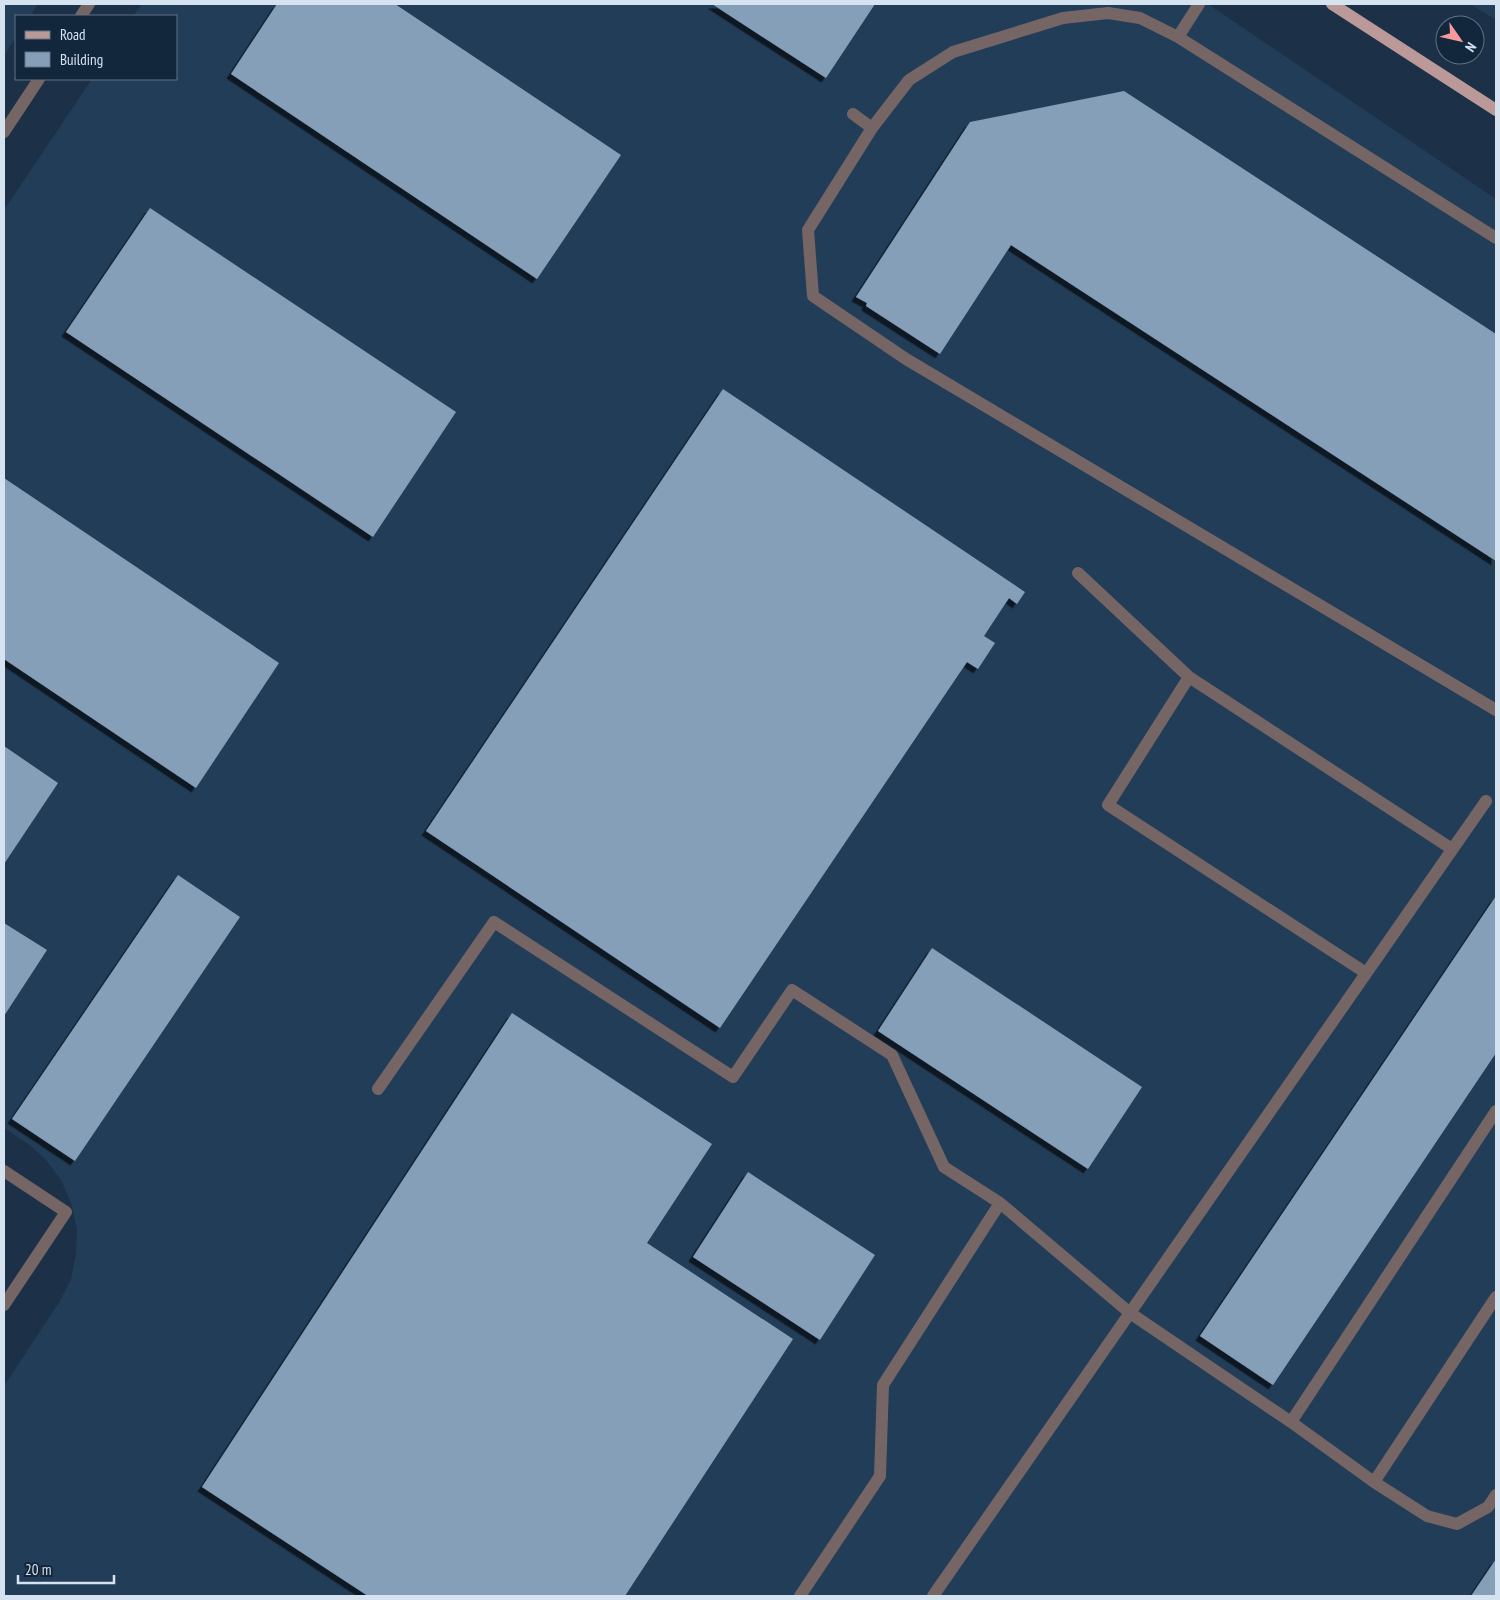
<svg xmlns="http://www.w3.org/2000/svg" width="1500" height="1600" viewBox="0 0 1500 1600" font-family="'PT Sans Narrow',sans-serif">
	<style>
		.built { fill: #223d57 }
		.building { fill: #869fb9; filter: url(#shadow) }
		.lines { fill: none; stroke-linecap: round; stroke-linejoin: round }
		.minor { stroke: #766565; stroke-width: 12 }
		.major { stroke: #b99; stroke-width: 12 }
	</style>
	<defs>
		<filter id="shadow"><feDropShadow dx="-4.5" dy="4.5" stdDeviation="0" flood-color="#0009"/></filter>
	</defs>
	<rect width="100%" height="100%" fill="#1c3147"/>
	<path class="built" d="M4 4H38L30 16H16V37L4 56Z
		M142 4H1208L1496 199V1596H4V1386L60 1301 71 1279 76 1254 77 1229 71 1203 61 1180 46 1160 31 1146 4 1128V210L92 79H176V16H133Z
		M1470 4H1496V20Z"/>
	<path class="building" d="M277 4H395L621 155 537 279 231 74Z
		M712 4H875L826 78Z
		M1124 91 1496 334V561L1011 245 940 354 866 306 867 303 856 297 970 122Z
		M150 208 456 412 373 537 66 332Z
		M723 389 1025 592 1017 604 1009 598 984 636 995 643 978 669 967 662 720 1028 426 831Z
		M4 478 279 663 196 788 4 659Z
		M4 746 58 783 4 864Z
		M178 875 240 917 75 1161 12 1119Z
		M1496 896V1053L1273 1385 1200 1336Z
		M4 923 47 950 4 1016Z
		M932 948 1142 1087 1088 1169 878 1031Z
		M512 1013 712 1144 647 1243 793 1339 625 1596H368L202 1487Z
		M748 1172 875 1255 820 1340 693 1257Z
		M1496 1559V1596H1471Z"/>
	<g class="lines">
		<path class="minor" d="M1199 4 1178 37 1496 238
			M81 16 89 4
			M853 114 872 128 808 230 813 296 906 359 1496 710
			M872 128 909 80 953 52 1063 18 1108 13 1140 18 1178 37
			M4 132 39 79
			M1078 573 1189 677
			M1366 973 1108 805 1189 677 1452 849
			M378 1089 494 922 733 1077 792 990 892 1055 944 1167 1000 1203 1130 1313 1291 1422 1374 1482 1427 1516 1457 1524 1488 1507 1496 1495
			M4 1171 66 1212 4 1305
			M1291 1422 1496 1111
			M1374 1482 1496 1297
			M800 1596 880 1476 883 1385 1000 1203
			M933 1596 1486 801"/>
		<path class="major" d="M1332 4 1496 110"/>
	</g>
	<rect width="1500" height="1600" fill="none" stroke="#d5e2f0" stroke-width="10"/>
	<rect x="15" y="15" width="162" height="65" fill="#12273c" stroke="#607284"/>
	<rect x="25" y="31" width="25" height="8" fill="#bb9999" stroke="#607284"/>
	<text x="60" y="40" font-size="15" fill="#d5e2f0">Road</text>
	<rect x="25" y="52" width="25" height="15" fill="#869fb9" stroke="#607284"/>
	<text x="60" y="65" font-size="15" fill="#d5e2f0">Building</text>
	<g transform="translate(1460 40) rotate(124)"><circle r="24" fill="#12273c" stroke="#607284"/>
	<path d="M0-4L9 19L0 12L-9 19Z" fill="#f59b9e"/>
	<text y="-8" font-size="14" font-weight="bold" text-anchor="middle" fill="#d5e2f0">N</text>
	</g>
	<path d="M18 1575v8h96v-8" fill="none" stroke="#d5e2f0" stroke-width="2.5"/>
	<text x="25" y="1575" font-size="15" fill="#d5e2f0" stroke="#12273c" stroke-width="4" paint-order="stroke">20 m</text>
</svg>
